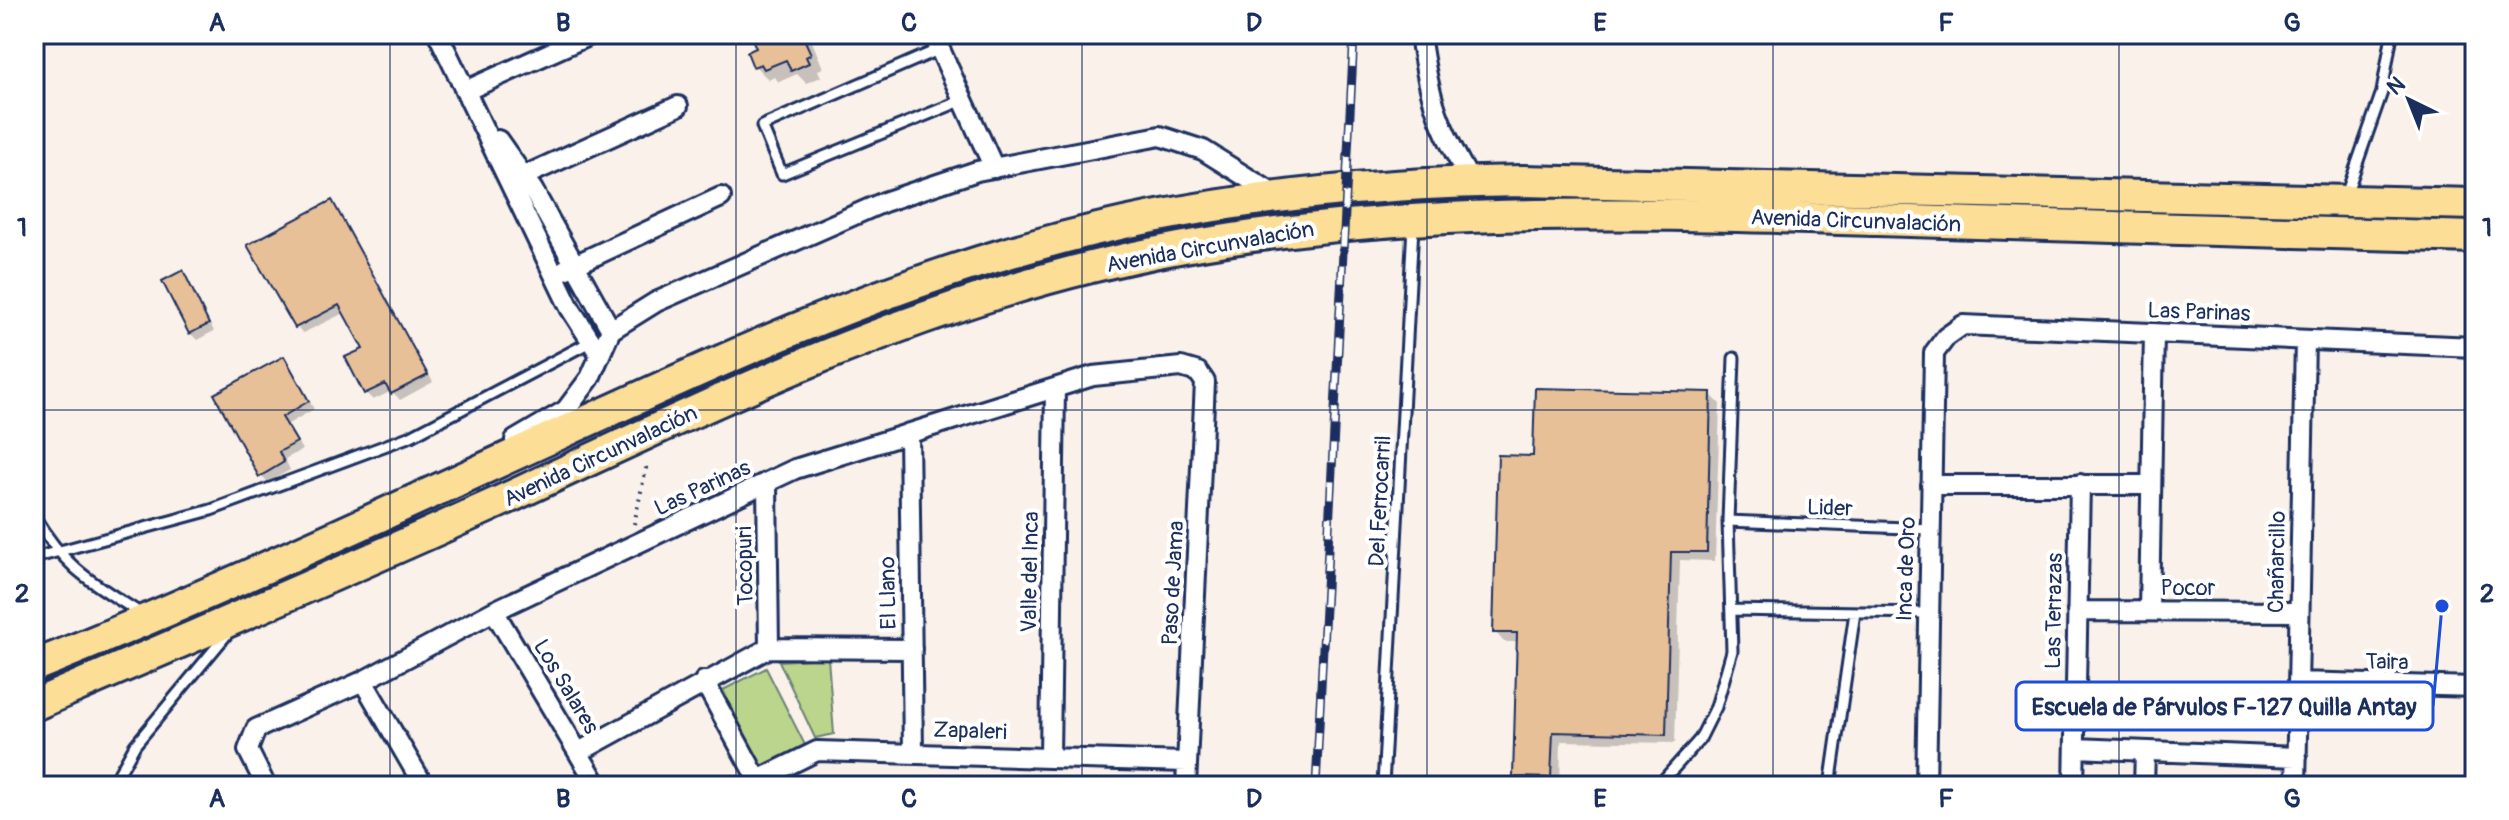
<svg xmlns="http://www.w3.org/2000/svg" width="2509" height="820" viewBox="0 0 2509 820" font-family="Pangolin,sans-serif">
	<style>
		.green { fill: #bbd58c; stroke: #6b8275; stroke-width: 2 }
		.shadow { fill: #0003 }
		.building { fill: #e8c098; stroke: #1b2f5e; stroke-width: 2 }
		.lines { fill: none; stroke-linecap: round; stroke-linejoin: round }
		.service-casing { stroke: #1b2f5e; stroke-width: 15 }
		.minor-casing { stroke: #1b2f5e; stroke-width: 24 }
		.trunk-casing { stroke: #1b2f5e; stroke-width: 36 }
		.path { stroke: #1b2f5e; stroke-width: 4; stroke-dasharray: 2 6; stroke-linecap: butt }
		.service { stroke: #fff; stroke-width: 9 }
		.minor { stroke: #fff; stroke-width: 18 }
		.trunk { stroke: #fdde96; stroke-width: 30 }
		.rail-casing { stroke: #1b2f5e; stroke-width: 9 }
		.rail { stroke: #fff; stroke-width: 6; stroke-dasharray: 18; stroke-linecap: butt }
		.grid { fill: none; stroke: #1b2f5e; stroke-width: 2; stroke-opacity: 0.55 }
		.labels { text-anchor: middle; stroke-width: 8; stroke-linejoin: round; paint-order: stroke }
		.street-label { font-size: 22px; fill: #1b2f5e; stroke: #fff }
		.leader { fill: none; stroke: #1d4ed8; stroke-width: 3 }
		.callout-dot { fill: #1d4ed8; stroke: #fff; stroke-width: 3 }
		.callout { fill: #fff; stroke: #1d4ed8; stroke-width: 3 }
		.callout-label { font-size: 24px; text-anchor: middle; font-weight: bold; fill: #1b2f5e }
		.neatline { fill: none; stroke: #1b2f5e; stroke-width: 3 }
		.grid-label { font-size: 26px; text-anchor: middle; font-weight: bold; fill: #1b2f5e }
	</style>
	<rect width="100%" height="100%" fill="#faf2ea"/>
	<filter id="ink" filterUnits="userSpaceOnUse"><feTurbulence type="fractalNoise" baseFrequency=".0125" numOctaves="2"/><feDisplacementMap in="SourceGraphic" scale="16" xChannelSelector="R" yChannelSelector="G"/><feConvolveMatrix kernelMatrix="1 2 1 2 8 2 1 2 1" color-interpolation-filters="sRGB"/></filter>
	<g filter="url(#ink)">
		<path class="green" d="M828 658 834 734 815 738 779 661Z
			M766 668 805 745 761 767 723 690Z"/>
		<path class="shadow" d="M750 34H809L823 68 818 70 821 77 806 83 797 74 779 82 774 77 769 80 755 66 758 49Z
			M332 203 433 382 400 400 392 391 373 400 366 393V350L346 312 303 333 296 326Z
			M182 273 214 331 197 340 190 333Z
			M283 358 314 409 288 424 302 450 285 459 290 470 268 482 261 475Z
			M1710 394 1720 404 1715 561 1680 560 1675 743 1561 741 1560 786H1525L1515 776 1519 642H1504L1495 632 1535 458Z"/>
		<path class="building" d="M750 34H802L811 54 806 57 809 63 791 71 786 60 764 69 761 64 753 67 747 52 756 48Z
			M332 200 428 375 391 394 385 384 364 394 345 357 363 349 339 305 295 328 247 245Z
			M183 270 209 324 189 334 162 281Z
			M284 356 309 401 282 417 297 442 279 452 284 462 259 477 214 394Z
			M1535 388 1711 392 1707 552H1671L1666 735 1553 732 1551 778 1513 777 1517 633H1493L1498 455 1533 456Z"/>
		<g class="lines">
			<defs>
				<path id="service" d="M940 49 762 126 782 174 963 100
					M2346 195 2382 92 2392 34
					M34 516C66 570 92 582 143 615
					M1728 521 1931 529
					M34 558 211 510 411 436 590 342
					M1731 610 1928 613
					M112 786 135 745 228 633
					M1383 786 1413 226
					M1658 786 1700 739 1716 707 1732 651 1728 521 1734 358
					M1830 786 1855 612"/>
				<path id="minor" d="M438 34 570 308 598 352
					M933 34 994 168
					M1420 34C1429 99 1438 125 1471 182
					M465 91 592 34
					M498 140 533 190 611 330
					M513 181 678 106
					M564 270 721 197
					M909 433 913 752
					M515 440 566 410 590 378 611 330 656 302 884 202 977 171 1160 136 1203 150 1275 195
					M767 483 769 648
					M1931 485H2150
					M494 611 598 786
					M2077 611 2299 612
					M2149 611 2154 333
					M363 681 424 786
					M704 681 761 786
					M2298 682 2475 687
					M2075 748 2297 757
					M579 752 769 648 912 649
					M1050 757 1055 388
					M758 780 817 751 1187 762
					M266 786 248 750 256 729 363 681 494 611 795 469 1093 376 1181 367 1198 372 1205 382 1186 786
					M1926 786 1934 353 1946 337 1963 325 2475 347
					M2074 786 2080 484
					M2144 786 2145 751
					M2296 786 2305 340"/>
				<path id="trunk" d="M34 666C211 595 384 514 557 435 713 363 870 291 1036 245 1194 200 1359 183 1523 181L2475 204
					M34 705C194 636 354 568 512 496 701 408 888 317 1091 267 1349 203 1613 212 1877 220 2076 226 2276 232 2475 237"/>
			</defs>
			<use href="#service" class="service-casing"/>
			<use href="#minor" class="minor-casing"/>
			<use href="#trunk" class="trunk-casing"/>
			<path class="path" d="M634 524 646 468 644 463"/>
			<use href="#service" class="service"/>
			<use href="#minor" class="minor"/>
			<use href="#trunk" class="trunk"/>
			<defs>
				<path id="rail" d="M1316 786 1354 34"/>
			</defs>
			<use href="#rail" class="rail-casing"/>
			<use href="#rail" class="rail"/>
		</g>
	</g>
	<path class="grid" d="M390 34V786M736 34V786M1082 34V786M1427 34V786M1773 34V786M2119 34V786M34 410H2475"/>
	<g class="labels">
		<g class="street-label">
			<text transform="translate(1856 220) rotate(2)" y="8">Avenida Circunvalación</text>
			<text transform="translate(1210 246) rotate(-10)" y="8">Avenida Circunvalación</text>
			<text transform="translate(2199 311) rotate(2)" y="8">Las Parinas</text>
			<text transform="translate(600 455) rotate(-25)" y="8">Avenida Circunvalación</text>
			<text transform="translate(702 487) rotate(-25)" y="8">Las Parinas</text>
			<text transform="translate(1379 501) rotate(-87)" y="8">Del Ferrocarril</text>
			<text transform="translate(1830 507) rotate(2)" y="8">Lider</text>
			<text transform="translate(2276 562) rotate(-89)" y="8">Chañarcillo</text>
			<text transform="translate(744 566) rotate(-91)" y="8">Tocopuri</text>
			<text transform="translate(1905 569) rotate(-88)" y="8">Inca de Oro</text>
			<text transform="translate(1029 572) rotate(-89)" y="8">Valle del Inca</text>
			<text transform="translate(1172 583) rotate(-87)" y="8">Paso de Jama</text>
			<text x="2188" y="595">Pocor</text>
			<text transform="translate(887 593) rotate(-91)" y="8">El Llano</text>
			<text transform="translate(2053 611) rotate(-89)" y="8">Las Terrazas</text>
			<text transform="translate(2387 661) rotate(1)" y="8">Taira</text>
			<text transform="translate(567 686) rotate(59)" y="8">Los Salares</text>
			<text transform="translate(970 730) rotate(2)" y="8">Zapaleri</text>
		</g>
	</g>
	<path class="leader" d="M2442 606L2433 706"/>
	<circle class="callout-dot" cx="2442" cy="606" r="8"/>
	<rect class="callout" x="2016" y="682" width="417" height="48" rx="8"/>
	<g class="callout-label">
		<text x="2224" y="715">Escuela de Párvulos F-127 Quilla Antay</text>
	</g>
	<rect width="2509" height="820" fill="none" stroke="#fff" stroke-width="88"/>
	<g transform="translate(2409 100) rotate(317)" stroke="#ffffff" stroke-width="6" paint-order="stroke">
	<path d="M0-6L14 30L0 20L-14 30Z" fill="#1b2f5e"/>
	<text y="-12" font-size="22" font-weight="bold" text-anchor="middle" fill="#1b2f5e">N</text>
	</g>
	<rect x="44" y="44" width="2421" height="732" class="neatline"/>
	<g class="grid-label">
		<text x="217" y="31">A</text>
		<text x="563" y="31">B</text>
		<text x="909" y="31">C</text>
		<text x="1254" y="31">D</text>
		<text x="1600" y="31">E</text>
		<text x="1946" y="31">F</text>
		<text x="2292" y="31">G</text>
		<text x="22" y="236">1</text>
		<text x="2487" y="236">1</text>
		<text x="22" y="602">2</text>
		<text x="2487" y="602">2</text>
		<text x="217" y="807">A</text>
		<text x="563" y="807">B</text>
		<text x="909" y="807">C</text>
		<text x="1254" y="807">D</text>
		<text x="1600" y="807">E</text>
		<text x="1946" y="807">F</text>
		<text x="2292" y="807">G</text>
	</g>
</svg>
